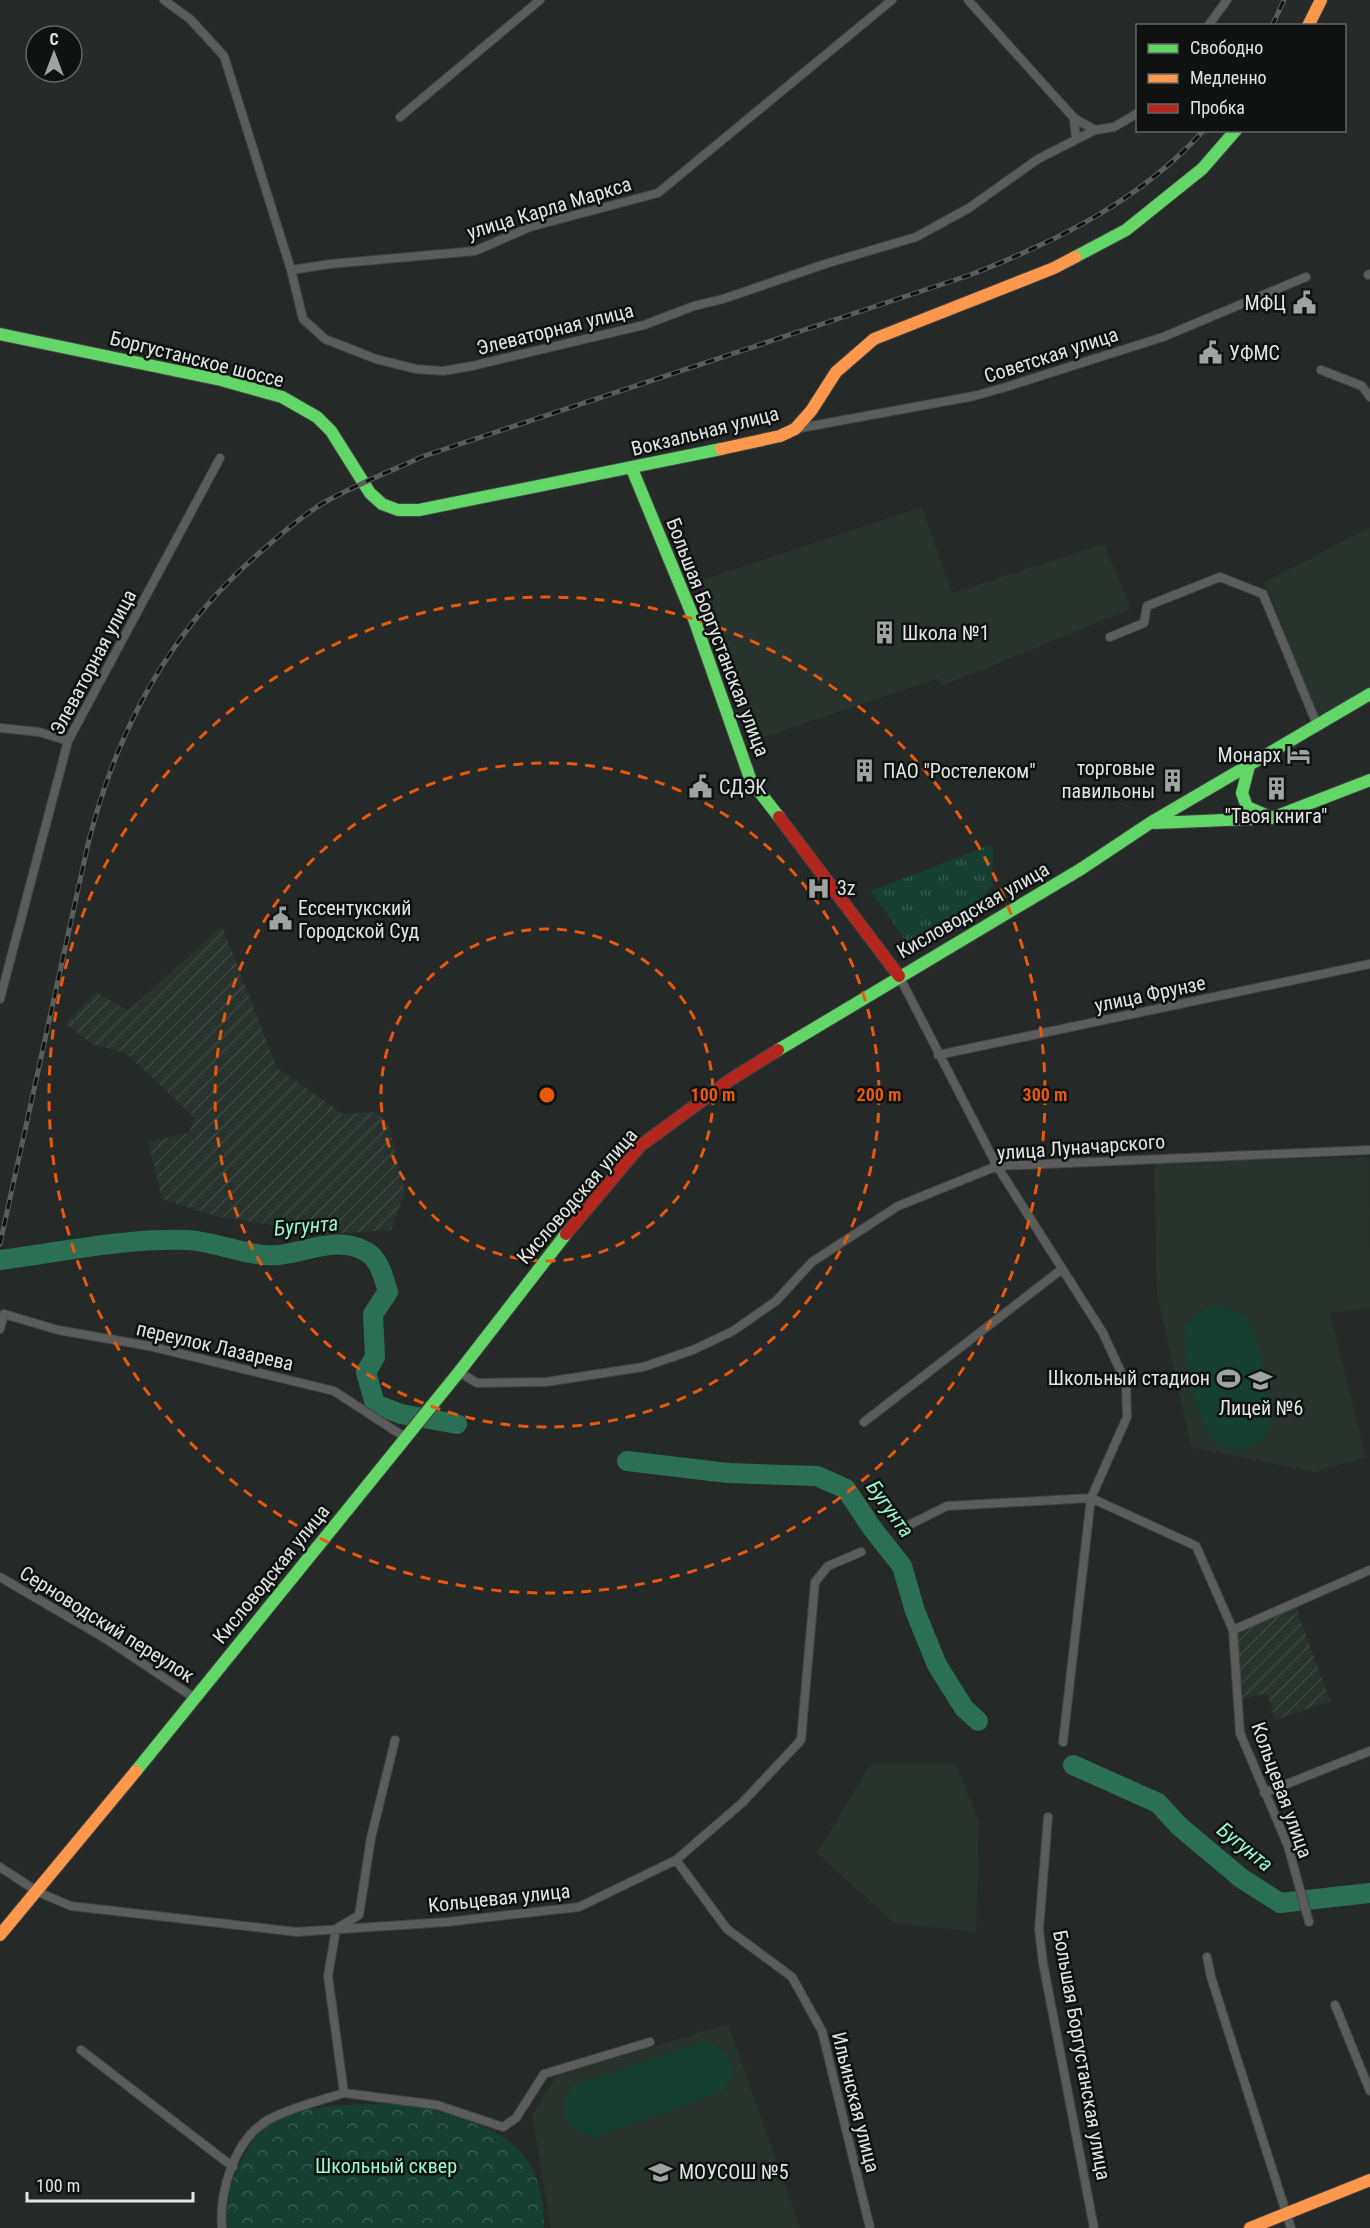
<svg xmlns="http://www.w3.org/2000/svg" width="1370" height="2228" viewBox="0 0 1370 2228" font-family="'Roboto Condensed',sans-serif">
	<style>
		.built { fill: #28332e }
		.industrial { fill: url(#industrial-furrows) }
		.grass { fill: url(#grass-tufts) }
		.park { fill: url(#park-crowns) }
		.pitch { fill: #154031 }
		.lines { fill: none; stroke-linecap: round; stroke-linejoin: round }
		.river { stroke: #2b7055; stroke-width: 20 }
		.street-casing { stroke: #414442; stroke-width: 10 }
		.fast-casing { stroke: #414442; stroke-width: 14 }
		.slow-casing { stroke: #414442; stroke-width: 14 }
		.jam-casing { stroke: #414442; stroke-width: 14 }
		.street { stroke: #5a5d5c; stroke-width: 8 }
		.fast { stroke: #63d668; stroke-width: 12 }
		.slow { stroke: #ff974d; stroke-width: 12 }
		.jam { stroke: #b3261e; stroke-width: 12 }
		.rail-casing { stroke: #5b5d5c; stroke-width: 5 }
		.rail { stroke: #0f1211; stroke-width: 3; stroke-dasharray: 9; stroke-linecap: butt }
		.ring { fill: none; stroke: #e8590c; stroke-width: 3; stroke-dasharray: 10 8 }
		.labels { text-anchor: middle; stroke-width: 5; stroke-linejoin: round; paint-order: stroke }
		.street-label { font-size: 20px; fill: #e1e6e4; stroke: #0f1211 }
		.poi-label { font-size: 20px; fill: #e1e6e4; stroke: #0f1211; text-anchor: start }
		.park-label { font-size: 20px; fill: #98fbd0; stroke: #0f1211 }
		.water-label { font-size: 21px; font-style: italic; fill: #97facf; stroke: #0f1211 }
		.centre { fill: #e8590c; stroke: #0f1211; stroke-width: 3 }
		.ring-label { font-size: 18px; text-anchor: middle; font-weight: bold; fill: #e8590c; stroke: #0f1211; stroke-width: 5; stroke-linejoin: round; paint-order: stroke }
	</style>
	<defs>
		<pattern id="industrial-furrows" width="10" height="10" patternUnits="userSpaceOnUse" patternTransform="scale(1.5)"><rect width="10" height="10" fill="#28332e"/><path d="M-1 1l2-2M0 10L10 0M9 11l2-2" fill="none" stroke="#3d4742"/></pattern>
		<pattern id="grass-tufts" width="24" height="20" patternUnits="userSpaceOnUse" patternTransform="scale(1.5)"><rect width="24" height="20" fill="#154031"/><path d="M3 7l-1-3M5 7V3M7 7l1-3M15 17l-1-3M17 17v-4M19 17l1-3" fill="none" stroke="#375c4f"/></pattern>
		<pattern id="park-crowns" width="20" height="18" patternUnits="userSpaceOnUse" patternTransform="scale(1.5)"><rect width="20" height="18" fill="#154031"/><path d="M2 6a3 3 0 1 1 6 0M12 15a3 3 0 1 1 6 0" fill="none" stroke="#375c4f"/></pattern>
	</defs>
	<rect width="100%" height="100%" fill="#252927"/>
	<path class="built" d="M922 507 952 593 1104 544 1131 609 942 686 939 678 758 739 699 581Z
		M1370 527V687L1318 717 1265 582Z
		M1369 1157 1370 1308 1330 1313 1366 1457 1315 1472 1191 1447 1157 1293 1154 1162Z
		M871 1764H956L979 1823 976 1932 894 1923 817 1853Z
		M728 2024 800 2228H551L532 2115 556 2076Z"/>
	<path class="industrial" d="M222 926 277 1068 343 1114 377 1112 388 1123 405 1192 391 1230 328 1234 215 1216 162 1199 148 1142 189 1133 194 1117 126 1053 94 1045 65 1024 96 992 128 1011Z
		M1296 1608 1330 1701 1275 1720 1267 1693 1241 1700 1235 1633Z"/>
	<path class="grass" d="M993 844 992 885 976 905 910 947 871 891Z"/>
	<path class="park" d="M410 2103C486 2127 543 2132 544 2228H227C226 2203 231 2178 243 2157 250 2146 257 2131 269 2124 310 2101 365 2105 410 2103Z"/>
	<path class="pitch" d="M1219 1306C1230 1308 1240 1311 1247 1320 1257 1332 1275 1407 1271 1422 1269 1434 1258 1444 1247 1448 1197 1462 1191 1375 1183 1343 1185 1321 1198 1309 1219 1306Z
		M701 2043C730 2043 743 2075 719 2093L596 2137C568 2134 555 2109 573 2086Z"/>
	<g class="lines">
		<path class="river" d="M0 1260C62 1252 124 1238 187 1240 214 1241 252 1258 278 1255 308 1252 338 1235 367 1252 380 1260 384 1279 388 1292L373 1314 375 1357 366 1372 375 1404 401 1414 457 1424
			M627 1461 728 1473 817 1476 846 1489 872 1528 902 1566 915 1611 937 1665 964 1708 978 1721
			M1073 1765 1158 1803 1179 1826 1241 1878 1280 1903 1370 1893"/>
		<defs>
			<path id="street" d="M164 0 190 19 224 56 291 270 303 319 325 339 376 359 416 369 443 371 472 366 644 325 694 306 723 299 825 264 916 237 969 208 1038 159 1095 130 1114 127 1138 113
				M968 0 1074 118 1076 139
				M1208 26 1227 0
				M400 117 540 0
				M1074 118 1095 130
				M291 270 330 264 475 251 530 227 658 193 892 0
				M1368 275 1370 274
				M1321 370 1362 386 1370 397
				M795 429 974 396 1006 387 1163 337 1306 277
				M1110 637 1144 623 1147 606 1220 577 1263 594 1318 727
				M0 728 39 732 68 741
				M899 976 997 1166 1103 1333 1126 1383 1127 1417 1091 1498 1063 1742
				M0 999 68 741 220 458
				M938 1055 1370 964
				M0 1329 4 1314 58 1330 149 1346 334 1391 406 1438
				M459 1372 477 1383 546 1382 643 1367 693 1350 733 1331 776 1301 812 1262 898 1206 997 1166 1370 1150
				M864 1422 1062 1269
				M909 1525 947 1506 1091 1498 1196 1546 1233 1630 1240 1733 1288 1846 1309 1922
				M0 1577 106 1639 196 1699
				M1233 1630 1370 1570
				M395 1740 371 1838 359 1915 336 1929 328 1976 344 2093 437 2105 503 2127 516 2118 544 2074 650 2042
				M1264 1793 1370 1751
				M1048 1817 1039 1929 1043 1963 1094 2228
				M676 1860 727 1929 792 1977 822 2031 870 2228
				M0 1867 38 1892 71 1906 297 1932 447 1922 579 1907 676 1860 742 1803 801 1740 815 1582 828 1566 861 1552
				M1207 1957 1211 1977 1291 2228
				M1335 2005 1370 2091
				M81 2050 233 2167
				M222 2228C219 2194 233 2145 262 2124 279 2111 322 2100 344 2093"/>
			<path id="fast" d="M1075 257 1126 230 1202 169 1236 130
				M0 334 221 380 282 397 317 417 331 431 370 493 382 504 398 510H419L721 449
				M632 469 694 619 751 781 779 817
				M1249 766 1242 793 1247 807 1268 816
				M1155 823 1272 818 1370 780
				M778 1050 1081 869 1150 823 1370 694
				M136 1771 459 1372 566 1234"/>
			<path id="slow" d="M1308 26 1321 0
				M721 449 780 436 795 429 811 411 836 372 874 339 1054 268 1075 257
				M0 1935 136 1771
				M1250 2228 1370 2180"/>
			<path id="jam" d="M779 817 899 976
				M566 1234 640 1146 730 1080 778 1050"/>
		</defs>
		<use href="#street" class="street-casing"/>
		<use href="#fast" class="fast-casing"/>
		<use href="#slow" class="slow-casing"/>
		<use href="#jam" class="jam-casing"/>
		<use href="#street" class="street"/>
		<use href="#fast" class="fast"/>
		<use href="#slow" class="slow"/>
		<use href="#jam" class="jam"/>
		<defs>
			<path id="rail" d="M1272 26 1284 0
				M0 1244 88 844C117 728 171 627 264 549 283 532 303 515 325 502 357 484 391 471 424 456L970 275C1057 241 1140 201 1204 130"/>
		</defs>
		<use href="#rail" class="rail-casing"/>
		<use href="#rail" class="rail"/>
	</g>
	<g class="ring">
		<circle cx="547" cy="1095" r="166"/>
		<circle cx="547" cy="1095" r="332"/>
		<circle cx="547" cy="1095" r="498"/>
	</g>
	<defs>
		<symbol id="civic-bare" viewBox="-9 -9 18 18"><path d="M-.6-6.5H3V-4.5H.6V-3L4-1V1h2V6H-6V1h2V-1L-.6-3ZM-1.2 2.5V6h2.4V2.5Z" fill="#9fa4a2" stroke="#0f1211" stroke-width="2.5" paint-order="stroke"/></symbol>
		<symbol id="building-bare" viewBox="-9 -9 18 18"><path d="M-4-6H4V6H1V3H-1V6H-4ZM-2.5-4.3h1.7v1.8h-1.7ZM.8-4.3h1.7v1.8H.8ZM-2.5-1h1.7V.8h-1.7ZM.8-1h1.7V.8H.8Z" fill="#9fa4a2" stroke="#0f1211" stroke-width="2.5" paint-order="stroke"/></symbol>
		<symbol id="hotel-bare" viewBox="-9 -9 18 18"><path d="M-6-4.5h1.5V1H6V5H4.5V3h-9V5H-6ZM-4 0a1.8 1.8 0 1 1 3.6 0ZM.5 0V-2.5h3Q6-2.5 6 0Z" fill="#9fa4a2" stroke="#0f1211" stroke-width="2.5" paint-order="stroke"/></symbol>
		<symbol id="hospital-bare" viewBox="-9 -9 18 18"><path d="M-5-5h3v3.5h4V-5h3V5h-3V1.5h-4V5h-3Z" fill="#9fa4a2" stroke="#0f1211" stroke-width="2.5" paint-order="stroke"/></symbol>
		<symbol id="stadium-bare" viewBox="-9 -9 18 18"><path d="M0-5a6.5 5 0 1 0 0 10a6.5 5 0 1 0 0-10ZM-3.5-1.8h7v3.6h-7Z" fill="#9fa4a2" stroke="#0f1211" stroke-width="2.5" paint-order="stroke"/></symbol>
		<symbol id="school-bare" viewBox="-9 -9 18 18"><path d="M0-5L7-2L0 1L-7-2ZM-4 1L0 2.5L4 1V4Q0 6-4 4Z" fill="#9fa4a2" stroke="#0f1211" stroke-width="2.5" paint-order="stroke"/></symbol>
	</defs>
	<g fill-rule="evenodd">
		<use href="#civic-bare" x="1288" y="286" width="33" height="33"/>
		<use href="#civic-bare" x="1194" y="336" width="33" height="33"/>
		<use href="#building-bare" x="868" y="616" width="33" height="33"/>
		<use href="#hotel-bare" x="1282" y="738" width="33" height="33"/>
		<use href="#building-bare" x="848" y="754" width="33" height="33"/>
		<use href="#building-bare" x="1156" y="764" width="33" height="33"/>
		<use href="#civic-bare" x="684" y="770" width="33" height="33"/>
		<use href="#building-bare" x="1260" y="772" width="33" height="33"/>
		<use href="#hospital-bare" x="802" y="872" width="33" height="33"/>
		<use href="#civic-bare" x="264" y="902" width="33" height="33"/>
		<use href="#stadium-bare" x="1212" y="1362" width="33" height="33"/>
		<use href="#school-bare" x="1244" y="1364" width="33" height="33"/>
		<use href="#school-bare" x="644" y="2156" width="33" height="33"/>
	</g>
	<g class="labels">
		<g class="street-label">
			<text transform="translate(549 208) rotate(-17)" y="7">улица Карла Маркса</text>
			<text transform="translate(555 329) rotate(-14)" y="7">Элеваторная улица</text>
			<text transform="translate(1051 355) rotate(-18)" y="7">Советская улица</text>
			<text transform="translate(197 359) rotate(14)" y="7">Боргустанское шоссе</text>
			<text transform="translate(705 431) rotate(-14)" y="7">Вокзальная улица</text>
			<text transform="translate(718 637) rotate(69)" y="7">Большая Боргустанская улица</text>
			<text transform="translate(93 662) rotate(-62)" y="7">Элеваторная улица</text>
			<text transform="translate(973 910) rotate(-30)" y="7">Кисловодская улица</text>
			<text transform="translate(1150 994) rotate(-12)" y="7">улица Фрунзе</text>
			<text transform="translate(1081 1147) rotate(-4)" y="7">улица Луначарского</text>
			<text transform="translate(577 1196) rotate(-49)" y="7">Кисловодская улица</text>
			<text transform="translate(215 1346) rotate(13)" y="7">переулок Лазарева</text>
			<text transform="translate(271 1574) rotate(-51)" y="7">Кисловодская улица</text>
			<text transform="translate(107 1624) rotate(32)" y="7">Серноводский переулок</text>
			<text transform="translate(1282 1790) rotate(70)" y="7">Кольцевая улица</text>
			<text transform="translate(499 1898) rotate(-6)" y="7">Кольцевая улица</text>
			<text transform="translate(1082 2055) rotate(80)" y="7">Большая Боргустанская улица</text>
			<text transform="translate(856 2102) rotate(76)" y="7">Ильинская улица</text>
		</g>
		<g class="poi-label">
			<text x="1286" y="310" text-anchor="end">МФЦ</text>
			<text x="1229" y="360">УФМС</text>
			<text x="902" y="640">Школа №1</text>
			<text x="1281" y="762" text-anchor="end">Монарх</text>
			<text x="1155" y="775" text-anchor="end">торговые<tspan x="1155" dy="23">павильоны</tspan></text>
			<text x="883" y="778">ПАО "Ростелеком"</text>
			<text x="719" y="794">СДЭК</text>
			<text x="1276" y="823" text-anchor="middle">"Твоя книга"</text>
			<text x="837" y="895">3z</text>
			<text x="298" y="915">Ессентукский<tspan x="298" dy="23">Городской Суд</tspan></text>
			<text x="1210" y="1385" text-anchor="end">Школьный стадион</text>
			<text x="1261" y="1415" text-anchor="middle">Лицей №6</text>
			<text x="679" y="2179">МОУСОШ №5</text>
		</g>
		<g class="park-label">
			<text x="386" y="2173">Школьный сквер</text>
		</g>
		<g class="water-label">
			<text transform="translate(306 1226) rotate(-5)" y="7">Бугунта</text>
			<text transform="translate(890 1509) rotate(54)" y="7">Бугунта</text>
			<text transform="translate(1245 1847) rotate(39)" y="7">Бугунта</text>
		</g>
	</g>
	<circle cx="547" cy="1095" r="9" class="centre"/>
	<g class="ring-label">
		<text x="713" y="1101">100 m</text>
		<text x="879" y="1101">200 m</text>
		<text x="1045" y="1101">300 m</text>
	</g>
	<rect x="1136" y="24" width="210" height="108" fill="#0f1211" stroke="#636765" stroke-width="1.5"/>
	<rect x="1148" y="44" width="30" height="9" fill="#63d668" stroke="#636765" stroke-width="1.5"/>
	<text x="1190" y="54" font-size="18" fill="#e1e6e4">Свободно</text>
	<rect x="1148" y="74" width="30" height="9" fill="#ff974d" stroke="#636765" stroke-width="1.5"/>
	<text x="1190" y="84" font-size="18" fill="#e1e6e4">Медленно</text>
	<rect x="1148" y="104" width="30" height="9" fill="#b3261e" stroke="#636765" stroke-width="1.5"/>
	<text x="1190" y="114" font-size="18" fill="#e1e6e4">Пробка</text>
	<g transform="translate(54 54)"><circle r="28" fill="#0f1211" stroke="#636765" stroke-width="1.5"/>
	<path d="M0-4.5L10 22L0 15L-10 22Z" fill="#9fa4a2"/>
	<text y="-9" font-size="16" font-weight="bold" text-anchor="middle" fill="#e1e6e4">С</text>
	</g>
	<path d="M27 2192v9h166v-9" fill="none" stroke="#e1e6e4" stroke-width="3"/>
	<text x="36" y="2192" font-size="18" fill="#e1e6e4" stroke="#0f1211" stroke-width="4.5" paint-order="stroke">100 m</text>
</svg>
